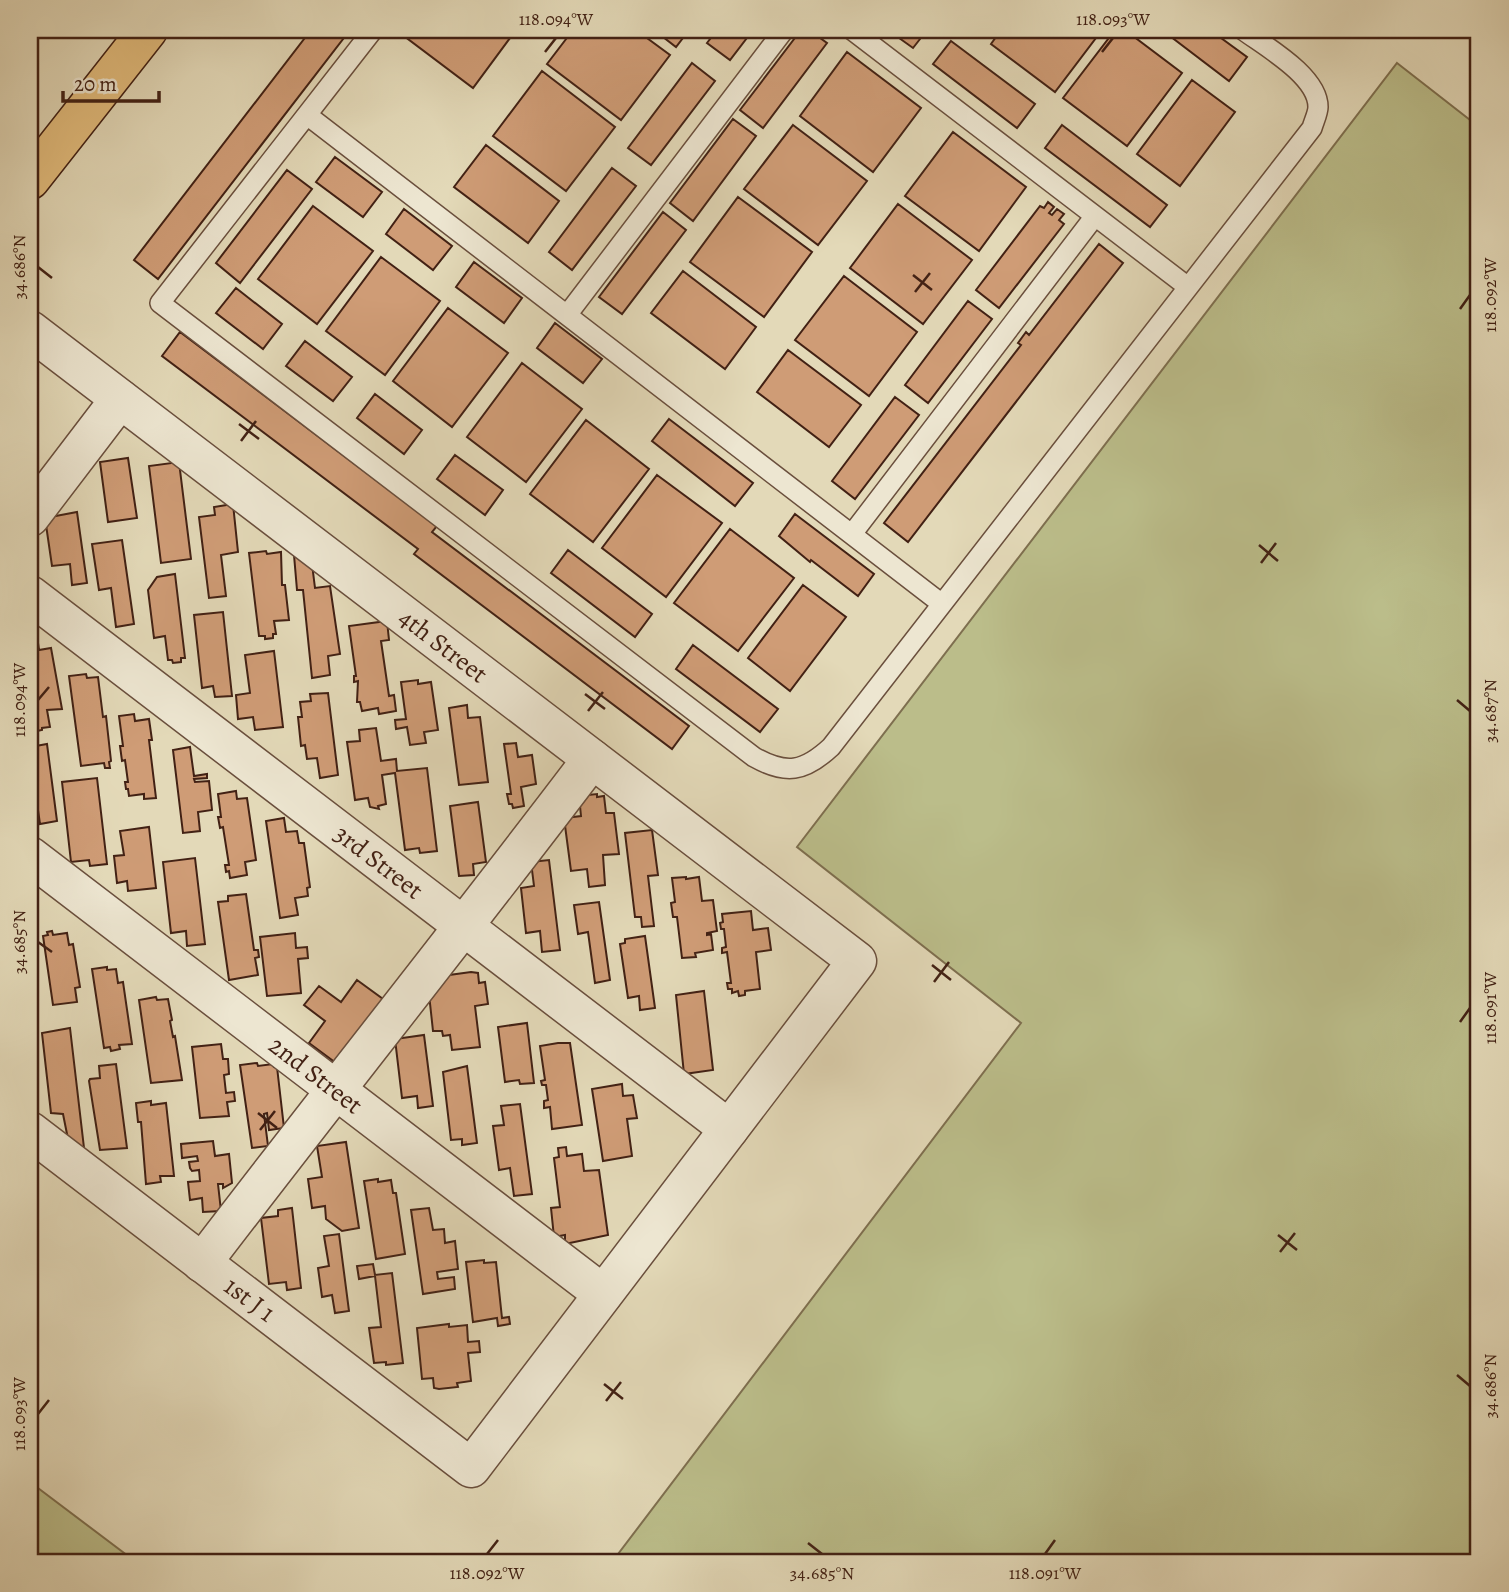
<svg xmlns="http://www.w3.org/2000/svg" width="1509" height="1592" viewBox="0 0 1509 1592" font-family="Alegreya,serif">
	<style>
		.green { fill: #bbbd8a; stroke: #7e6f4f; stroke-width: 2 }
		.building { fill: #cf9c76; stroke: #422114; stroke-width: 2 }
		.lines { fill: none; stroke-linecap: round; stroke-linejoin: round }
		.service-casing { stroke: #6a4f3d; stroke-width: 22 }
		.minor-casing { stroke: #6a4f3d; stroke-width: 41 }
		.primary-casing { stroke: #422114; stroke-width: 41 }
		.service { stroke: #ede6d1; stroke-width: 19 }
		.minor { stroke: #ede6d1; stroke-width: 38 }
		.primary { stroke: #e2bc7c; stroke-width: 38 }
		.ticks { fill: none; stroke: #422114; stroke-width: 2.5 }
		.labels { text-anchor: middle; stroke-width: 5; stroke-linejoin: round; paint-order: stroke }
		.street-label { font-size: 26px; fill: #422114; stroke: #ede6d1 }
		.neatline { fill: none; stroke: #422114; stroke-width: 2.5 }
		.ticks-label { font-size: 18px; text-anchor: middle; fill: #422114 }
	</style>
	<rect width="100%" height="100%" fill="#e3d9b8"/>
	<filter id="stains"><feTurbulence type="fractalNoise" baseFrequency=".00286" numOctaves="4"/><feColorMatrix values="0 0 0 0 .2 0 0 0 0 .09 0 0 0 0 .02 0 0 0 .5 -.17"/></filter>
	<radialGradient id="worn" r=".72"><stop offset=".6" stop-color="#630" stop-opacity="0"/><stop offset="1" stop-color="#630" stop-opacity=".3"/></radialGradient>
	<path class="green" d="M1397 63 1479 127V1562H612L1021 1023 797 847Z
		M30 1482 136 1562H30Z"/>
	<path class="building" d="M311 30H350L158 279 134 260Z
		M409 30H507L513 34 473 88 404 36Z
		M573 30H636L670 55 621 120 547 64Z
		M654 30H689L676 47Z
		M717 30H753L730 60 707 43Z
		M801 30H809L827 43 763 128 740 110Z
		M888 30H927L913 48Z
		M1001 30H1102L1055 92 991 44Z
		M1115 30H1125L1182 73 1127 146 1063 98Z
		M1162 30H1210L1247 57 1229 81Z
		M951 41 1035 104 1017 128 933 64Z
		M847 52 921 108 873 172 800 116Z
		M692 63 715 81 651 165 628 148Z
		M542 71 615 127 566 191 493 136Z
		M1192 80 1235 112 1180 186 1137 154Z
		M733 119 756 136 693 221 670 203Z
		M793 125 867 181 818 245 744 189Z
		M1062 125 1167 205 1150 227 1045 148Z
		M953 132 1026 187 979 251 905 196Z
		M486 145 559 201 528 243 454 187Z
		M335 157 382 192 363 217 316 182Z
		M612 168 636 186 572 270 549 252Z
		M287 170 312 189 240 283 216 263Z
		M738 197 812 252 764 317 690 262Z
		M1048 202 1054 207 1049 213 1052 215 1057 209 1064 214 1059 220 1064 224 999 308 976 290 1040 206 1044 208Z
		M898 204 972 260 923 324 850 268Z
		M313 206 373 251 317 324 258 279Z
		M404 209 452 246 433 270 386 234Z
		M663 212 686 230 622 314 599 297Z
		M1099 244 1123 263 908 542 884 523 1021 345 1018 343 1026 332 1029 335Z
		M381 257 440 301 385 375 326 331Z
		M474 262 522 298 504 323 456 287Z
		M683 271 756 327 725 369 651 313Z
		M844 276 917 332 869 396 795 340Z
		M236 288 282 324 263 349 216 313Z
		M968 301 992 319 928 403 905 385Z
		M448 308 508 353 452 427 393 381Z
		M555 323 602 359 583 383 537 348Z
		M180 332 437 526 432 532 689 726 672 749 414 554 418 549 162 356Z
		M305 341 352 377 333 401 286 366Z
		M788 350 861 405 829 447 757 392Z
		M522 363 582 409 526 482 467 437Z
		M375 394 422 430 404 454 357 418Z
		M895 397 919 415 855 499 832 481Z
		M669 419 753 483 735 506 652 441Z
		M586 420 649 469 593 542 530 494Z
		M455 455 503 490 485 515 437 479Z
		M128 458 137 518 108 522 100 462Z
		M179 462 191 559 161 563 149 466Z
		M657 475 722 523 666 597 602 548Z
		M233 504 238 552 221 555 226 596 209 598 199 517 215 515 214 507Z
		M77 512 87 583 72 585 70 564 52 566 45 518Z
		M795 514 874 574 858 596 811 560 810 562 779 536Z
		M730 529 794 578 738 651 674 603Z
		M122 540 134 624 116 627 111 588 99 590 92 544Z
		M568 550 652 614 635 637 551 573Z
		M266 551 267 554 281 552 282 585H285L289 620 274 621 276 634H273V638L265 639V636H259L249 553Z
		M294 555 312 564 315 588 330 586 340 654 328 656 330 675 312 678 303 590H297Z
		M175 574 185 658H181V662L173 663 172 660H168L165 636 154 638 148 590 157 577Z
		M803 585 846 617 790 691 748 658Z
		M223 612 232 696 215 697 213 686 202 688 194 615Z
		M387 621 389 640 381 641 389 696 394 695 396 711 379 714 378 708 362 711 360 702H357L358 681 354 682V676H356L349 626Z
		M38 643 39 650 51 648 62 709 47 710 50 727 42 728V730L37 731V728H32L30 710V644Z
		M693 645 778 709 760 732 676 669Z
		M274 651 283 727 255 730 253 717 238 719 236 695 250 693 245 655Z
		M86 674 87 678 98 677 103 717 106 716 111 761 109 762 110 768H105L104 763 81 766 69 676Z
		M418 680V684L431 682 438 730 424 732 426 743 410 745 407 727 396 729 395 720 406 719 401 682Z
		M328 693 338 775 320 778 317 758 307 759 305 745 301 746 298 717H302L300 702 311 701 310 694Z
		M467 705 468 718 480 717 488 782 459 785 449 708Z
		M134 714 135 721 149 719 152 740H149L156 798 144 799V794L129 796 128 789H126L125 782H128L125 760 122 761 120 746H123L119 716Z
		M376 728 381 761 396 759 397 771 427 768 437 851 420 853 419 848 405 850 395 773 382 775 386 804 378 806 379 809 370 807 368 798 355 800 347 742 360 741 359 730Z
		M516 743 518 757 532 755 536 784 521 787 524 806 513 808 512 804H509L507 794H511L504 744Z
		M47 744 57 821 40 824 38 810 30 811V781H34L30 747Z
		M190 747 194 776 207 774V778L194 779 195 782 209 781 212 810 198 812 200 831 183 833 173 750Z
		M97 778 107 864 90 866 89 860 71 862 62 782Z
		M236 791 237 799 247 798 256 860 245 862 247 875 230 878 229 871 226 872 225 865H229L223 827 220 828 218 817H221L218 794Z
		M597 794V797L604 796 606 813H614L619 854 603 855 605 885 589 887 587 869 571 871 564 818 581 816 579 796Z
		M478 802 486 862 473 864 474 875 459 876 450 806Z
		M284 818 286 832 297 831 299 843H304L310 887 307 888 308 896 295 898 298 915 280 918 266 821Z
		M149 827 156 888 128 891 127 881 117 883 114 856 124 855 120 831Z
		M652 830 658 875 648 876 654 926 642 927 641 917H635L625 833Z
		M195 858 205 944 187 946 186 931 171 933 163 862Z
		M549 860 560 950 542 952 540 931 526 933 521 888 534 886 531 862Z
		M686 877V879L699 877 702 901 713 900 717 931 707 933V935L711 934 713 950 695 953 696 957 682 958 677 917H673L671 903 675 902 672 878Z
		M246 894 254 950H258L259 957 255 958 258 975 229 980 218 902 228 901V896Z
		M599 902 610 980 595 983 588 932 578 934 574 905Z
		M751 911 753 930 768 928 771 950 756 952 760 989 745 991V995L739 996 738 991 732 993V989H728L727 983H731L727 952 722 953V948L726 947 724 929H721L720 923 723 922 722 914Z
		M52 931 53 935 67 933 69 945 73 944 80 987 75 988 77 1002 53 1005 43 936 48 935 47 932Z
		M295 933 296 948 307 947 308 958 298 959 301 993 267 996 260 937Z
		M645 936 655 1008 640 1010 639 996 628 998 620 944 625 943V939Z
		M107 967V970L116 969 118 983 123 982 132 1044 119 1045 120 1049 111 1051 110 1047 104 1048 92 969Z
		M471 972 478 973 479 983 485 982 488 1004 475 1006 480 1047 452 1050 450 1035 443 1036 442 1031H433L429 994 442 976Z
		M357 980 383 999 336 1063 309 1043 325 1021 304 1005 319 986 341 1002Z
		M704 991 713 1070 684 1074 676 995Z
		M156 997 157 1000 168 999 172 1020 170 1021 173 1037 175 1036 182 1080 151 1083 139 1000Z
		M527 1023 534 1083 520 1084 519 1080 505 1082 498 1027Z
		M70 1028 84 1148 68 1139 63 1114 51 1113 42 1033Z
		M424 1035 433 1106 418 1108 417 1096 402 1098 395 1039Z
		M558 1043H570L582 1125 552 1129 550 1107 544 1108V1101L548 1100 546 1085H542L541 1081 545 1080 540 1046Z
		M221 1044 223 1059H228L229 1074 224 1075 226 1093 234 1092 235 1101 227 1102 229 1116 200 1118 192 1047Z
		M257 1063 258 1066 273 1064 274 1067H277L284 1128 269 1130 267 1113 264 1114 268 1146 252 1148 240 1065Z
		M116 1064 127 1148 100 1150 89 1081 90 1079 100 1078 99 1066Z
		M467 1066 477 1143 462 1145V1139L451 1140 443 1072Z
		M622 1084 623 1096 633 1095 637 1118 627 1119 632 1156 603 1161 592 1089Z
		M151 1101V1105L166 1103 174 1176H160L161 1182 146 1184 141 1122H138L136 1103Z
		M520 1104 532 1194 514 1196 510 1168 499 1170 493 1126 504 1125 501 1106Z
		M213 1141 215 1156 229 1154 232 1183 223 1188V1184H218L221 1211 203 1212 202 1198 190 1200 188 1182 200 1181 199 1170 192 1171 190 1168 189 1162 198 1161 197 1156 182 1158 181 1144Z
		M346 1142 359 1228 342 1231 326 1219 325 1206 312 1208 308 1179 322 1177 317 1146Z
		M566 1147 567 1156 582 1154 584 1171 599 1170 608 1235 565 1244V1235L554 1237 551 1208 560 1207 554 1158 559 1157 558 1148Z
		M378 1179V1182L391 1180 393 1193H396L405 1254 376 1259 364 1181Z
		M292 1208 301 1288 287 1290 286 1282 269 1284 261 1218 278 1216V1210Z
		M429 1208 433 1230 444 1229 445 1243 455 1241 458 1269 437 1272 438 1279 454 1277 455 1289 423 1294 411 1210Z
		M339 1234 349 1311 335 1313 332 1295 322 1297 318 1268 329 1266 324 1236Z
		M484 1260V1263L496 1262 502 1318 509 1317 510 1324 498 1326 497 1318 473 1322 466 1262Z
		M373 1264 375 1275 392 1273 403 1363 386 1365V1362L374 1363 369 1328 381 1327 375 1276 359 1279 357 1266Z
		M449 1324V1327L467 1325 468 1342 479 1341 480 1352 468 1353 471 1381 457 1383 458 1387 439 1389 434 1388 433 1378 422 1379 417 1328Z"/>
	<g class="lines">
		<defs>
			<path id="service" d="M373 30 160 303 754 757C786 775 804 772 831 747L1312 128C1314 121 1318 113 1318 107 1318 76 1266 47 1243 30
				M852 30 1188 287
				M307 115 942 604
				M567 315 784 30
				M852 534 1095 216"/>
			<g id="minor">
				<path id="s1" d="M30 330 857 961 471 1468 30 1131"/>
				<path d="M30 517 120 399"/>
				<path id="s2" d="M30 595 729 1129"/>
				<path id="s3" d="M30 856 603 1294"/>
				<path d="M202 1263C331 1094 464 928 592 759"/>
			</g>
			<path id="primary" d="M30 180 148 30"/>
		</defs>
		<use href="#service" class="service-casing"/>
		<use href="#minor" class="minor-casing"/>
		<use href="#primary" class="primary-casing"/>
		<use href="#service" class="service"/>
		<use href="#minor" class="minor"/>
		<use href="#primary" class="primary"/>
	</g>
	<path class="ticks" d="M545 52 556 38M1102 52 1113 38M38 267 52 278M913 275 932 290M915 292 930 273M1460 309 1470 295M239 424 259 439M241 441 256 421M1259 545 1278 561M1261 563 1276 543M585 694 605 709M38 700 49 687M1457 700 1470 711M588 711 603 692M38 942 52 952M932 965 951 980M934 982 949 962M1460 1022 1470 1008M258 1113 277 1128M260 1130 275 1111M1278 1235 1297 1250M1280 1252 1295 1233M1457 1375 1470 1386M604 1384 623 1399M606 1401 621 1382M38 1414 49 1400M808 1543 822 1554M487 1554 498 1540M1045 1554 1055 1540"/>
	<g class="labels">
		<g class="street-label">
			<text dy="9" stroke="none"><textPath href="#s1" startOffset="520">4th Street</textPath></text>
			<text dy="9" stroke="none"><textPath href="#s2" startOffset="439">3rd Street</textPath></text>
			<text dy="9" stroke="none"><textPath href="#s3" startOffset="360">2nd Street</textPath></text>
			<text transform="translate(250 1299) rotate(37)" y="9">1st J 1</text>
		</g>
	</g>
	<rect width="1509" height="1592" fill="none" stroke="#e3d9b8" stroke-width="77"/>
	<path d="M63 91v10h96v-10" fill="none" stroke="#422114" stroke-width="3.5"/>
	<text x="74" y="91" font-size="21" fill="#422114" stroke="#ede6d1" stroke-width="5" paint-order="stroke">20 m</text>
	<rect x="38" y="38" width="1432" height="1516" class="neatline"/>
	<g class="ticks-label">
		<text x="556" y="25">118.094°W</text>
		<text x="1113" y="25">118.093°W</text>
		<text transform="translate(19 267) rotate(-90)" y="6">34.686°N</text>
		<text transform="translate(1490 295) rotate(-90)" y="6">118.092°W</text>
		<text transform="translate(19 700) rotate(-90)" y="6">118.094°W</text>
		<text transform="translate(1490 711) rotate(-90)" y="6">34.687°N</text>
		<text transform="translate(19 942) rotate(-90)" y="6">34.685°N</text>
		<text transform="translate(1490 1008) rotate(-90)" y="6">118.091°W</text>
		<text transform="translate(1490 1386) rotate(-90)" y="6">34.686°N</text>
		<text transform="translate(19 1414) rotate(-90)" y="6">118.093°W</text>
		<text x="487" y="1579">118.092°W</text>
		<text x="822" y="1579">34.685°N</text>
		<text x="1045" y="1579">118.091°W</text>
	</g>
	<rect width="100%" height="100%" filter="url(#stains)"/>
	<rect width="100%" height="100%" fill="url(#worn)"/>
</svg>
